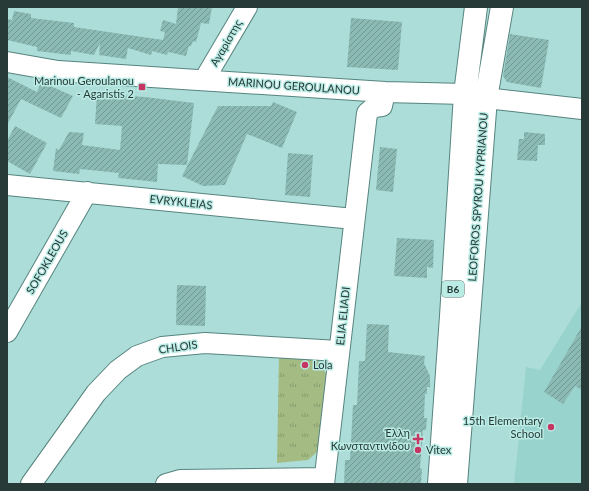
<svg xmlns="http://www.w3.org/2000/svg" width="589" height="491" viewBox="0 0 589 491" font-family="Lato,sans-serif">
	<style>
		.built { fill: #99d3cd }
		.grass { fill: url(#grass-tufts) }
		.building { fill: url(#building-hatch) }
		.lines { fill: none; stroke-linecap: round; stroke-linejoin: round }
		.minor-casing { stroke: #56847f; stroke-width: 22 }
		.major-casing { stroke: #56847f; stroke-width: 24 }
		.minor { stroke: #fff; stroke-width: 20 }
		.major { stroke: #fff; stroke-width: 22 }
		.poi-dot { fill: #c53762; stroke: #baebe5; stroke-width: 1.5 }
		.labels { text-anchor: middle; stroke-width: 3; stroke-linejoin: round; paint-order: stroke }
		.shield { fill: #baebe5; stroke: #536f6c; stroke-width: 1 }
		.shield-label { font-size: 10px; font-weight: bold; fill: #273a38 }
		.street-label { font-size: 11px; fill: #273a38; stroke: #baebe5 }
		.poi-label { font-size: 11px; fill: #273a38; stroke: #baebe5; text-anchor: end }
	</style>
	<defs>
		<pattern id="grass-tufts" width="24" height="20" patternUnits="userSpaceOnUse"><rect width="24" height="20" fill="#a4bc84"/><path d="M3 7l-1-3M5 7V3M7 7l1-3M15 17l-1-3M17 17v-4M19 17l1-3" fill="none" stroke="#869a6d"/></pattern>
		<pattern id="building-hatch" width="6" height="6" patternUnits="userSpaceOnUse"><rect width="6" height="6" fill="#8bbab4"/><path d="M-1 1l2-2M0 6l6-6M5 7l2-2" fill="none" stroke="#729893"/></pattern>
	</defs>
	<rect width="100%" height="100%" fill="#adddd8"/>
	<path class="built" d="M582 302V484H514L526 367 540 370Z"/>
	<path class="grass" d="M279 353 305 355 320 362 326 374 319 442 317 452 308 460 277 463Z"/>
	<path class="building" d="M178 7H212L209 24 201 23 196 42 193 41 191 46H189L186 56 168 52 167 55 152 51 151 55 128 48 126 59 99 55 100 43 94 55 71 51V55L37 51V47L7 40V19L12 20 14 11 31 14V18L74 23V27L163 40 165 32 160 31 163 20 176 24Z
		M351 18 402 22 398 70 347 67Z
		M510 34 549 40 541 88 507 82 503 76Z
		M7 77 37 92 41 82 73 96 61 118 21 99 7 125Z
		M97 94 145 97 194 103 187 165 158 164 157 182 118 178 119 173 80 169 79 174 53 171 56 148 59 150 69 132 84 133 82 145 120 150 122 126 95 124Z
		M273 102 297 112 282 148 247 134 225 185 203 186 182 176 218 106H271Z
		M15 126 47 143 30 174 7 161V141Z
		M524 132 545 134V145H538L537 161 517 160 519 139H524Z
		M380 147 397 149 393 192 376 190Z
		M288 153 313 155 310 197 285 195Z
		M397 238 434 240 433 268 427 267V278L394 276Z
		M177 285 206 286 205 326 176 325Z
		M367 324 389 325 388 352 425 356 424 363 430 376V387H427V394H425L424 418H427L426 430H423L420 468 422 469 421 484H344L345 460H350L353 405H357L359 361H365Z
		M582 326V390L575 386 563 404 544 392Z"/>
	<g class="lines">
		<defs>
			<path id="minor" d="M7 62 58 71 385 92 465 94 486 98 582 109
				M204 80 247 7
				M7 185 354 219
				M7 332 87 192
				M31 484 96 393 118 370 137 356 162 347 205 343 339 351
				M166 484 180 480 324 478
				M324 484 367 113 374 107 382 106 385 92"/>
			<path id="major" d="M439 484 451 316 465 94 476 7
				M456 484 486 98 502 7"/>
		</defs>
		<use href="#minor" class="minor-casing"/>
		<use href="#major" class="major-casing"/>
		<use href="#minor" class="minor"/>
		<use href="#major" class="major"/>
	</g>
	<g class="poi-dot">
		<rect x="138" y="83" width="8" height="8" rx="2"/>
		<circle cx="305" cy="365" r="4"/>
		<circle cx="551" cy="427" r="4"/>
		<path d="M416 433h4v4h4v4h-4v4h-4v-4h-4v-4h4z"/>
		<circle cx="418" cy="450" r="4"/>
	</g>
	<g class="labels">
		<rect class="shield" x="442" y="281" width="22" height="16" rx="3"/>
		<g class="shield-label">
			<text x="453" y="293">B6</text>
		</g>
		<g class="street-label">
			<text transform="translate(226 43) rotate(-60)" y="4">Αγαρίστης</text>
			<text transform="translate(294 86) rotate(4)" y="4">MARINOU GEROULANOU</text>
			<text transform="translate(478 197) rotate(-86)" y="4">LEOFOROS SPYROU KYPRIANOU</text>
			<text transform="translate(181 202) rotate(6)" y="4">EVRYKLEIAS</text>
			<text transform="translate(47 262) rotate(-60)" y="4">SOFOKLEOUS</text>
			<text transform="translate(343 316) rotate(-84)" y="4">ELIA ELIADI</text>
			<text transform="translate(178 347) rotate(-8)" y="4">CHLOIS</text>
		</g>
		<g class="poi-label">
			<text x="134" y="85">Marinou Geroulanou<tspan x="134" dy="13">- Agaristis 2</tspan></text>
			<text x="313" y="369" text-anchor="start">Lola</text>
			<text x="543" y="425">15th Elementary<tspan x="543" dy="13">School</tspan></text>
			<text x="410" y="437">Έλλη<tspan x="410" dy="13">Κωνσταντινίδου</tspan></text>
			<text x="426" y="454" text-anchor="start">Vitex</text>
		</g>
	</g>
	<rect width="589" height="491" fill="none" stroke="#273a38" stroke-width="16"/>
</svg>
